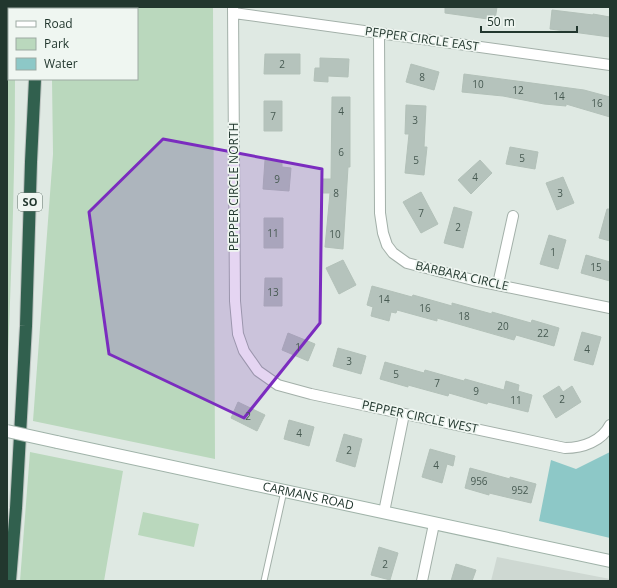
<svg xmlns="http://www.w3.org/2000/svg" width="617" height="588" viewBox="0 0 617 588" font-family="'Open Sans',sans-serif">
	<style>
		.built { fill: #ced8d2 }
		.green { fill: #bad8bd }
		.water { fill: #8dc8c7 }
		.building { fill: #b5c3bc; stroke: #b3c1b9 }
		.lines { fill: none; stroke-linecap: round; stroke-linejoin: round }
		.lane-casing { stroke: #a3b0a9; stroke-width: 7 }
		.street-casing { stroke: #a3b0a9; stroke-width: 12 }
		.secondary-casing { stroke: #a0b3a9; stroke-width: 14 }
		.highway-casing { stroke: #bdc3c0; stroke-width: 14 }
		.lane { stroke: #fff; stroke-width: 5 }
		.street { stroke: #fff; stroke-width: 10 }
		.secondary { stroke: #fff; stroke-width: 12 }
		.highway { stroke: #31604e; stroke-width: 12 }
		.secondary-bridge-casing { stroke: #a0b3a9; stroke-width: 14; stroke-linecap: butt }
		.secondary-bridge { stroke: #fff; stroke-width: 12 }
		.marked { fill: #7b2cbf; fill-opacity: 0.2; stroke: #7b2cbf; stroke-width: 3; stroke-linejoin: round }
		.labels { text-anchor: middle; stroke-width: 3.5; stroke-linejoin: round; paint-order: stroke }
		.number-label { font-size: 10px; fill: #475a52 }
		.shield { fill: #eff6f1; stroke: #607068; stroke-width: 1 }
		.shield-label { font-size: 11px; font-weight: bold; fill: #22372e }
		.street-label { font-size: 12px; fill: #22372e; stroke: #eff6f1 }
	</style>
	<rect width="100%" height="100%" fill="#dfe9e3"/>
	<path class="built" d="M497 557 610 579V581H491Z"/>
	<path class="green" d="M7 7H15V9H9V79H15C15 179 11 280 7 380Z
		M51 7H213L215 459 33 421 53 154 52 79H137V9H51Z
		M30 452 123 471 104 581H20Z
		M143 512 199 524 194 547 138 535Z"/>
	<path class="water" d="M610 452V538L539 521 551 460 576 469Z"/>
	<path class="building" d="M445 7H497L495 20 445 13Z
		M552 10 593 15V14L610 17V37L550 29Z
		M265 54H300V74H264Z
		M320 58 349 59 348 77 328 76V82L314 81 315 68H320Z
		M411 64 439 72 434 90 406 82Z
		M464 74 584 90 610 97V117L566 104V106L544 104 503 96 462 92Z
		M332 97H350V167H348L343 249 325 247 330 193H321L322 179H331Z
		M264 101H282V131H264Z
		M406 105 426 106 424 147H427L424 175 405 173 409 134H405Z
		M510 147 538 152 535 169 506 164Z
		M265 160 282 161V167L291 168 289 191 263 189Z
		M480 160 492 173 471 194 458 180Z
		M563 177 574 203 557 210 546 183Z
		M421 192 438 224 421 233 403 202Z
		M454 207 472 212 463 248 444 243Z
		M607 209H610V241L599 238Z
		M264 218H283V248H264Z
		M549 235 566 240 558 269 540 264Z
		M586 255 610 262V281L581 273Z
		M343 260 356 285 339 294 326 268Z
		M265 278H282V306H264Z
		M372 286 412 297 413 295 452 306V303L492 314V312L531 323 532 320 559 328 554 346 516 335 514 340 437 318V321L397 310 396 313 391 312 389 321 371 316 373 307 367 305Z
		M582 332 601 337 593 365 574 360Z
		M288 333 315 344 308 361 282 350Z
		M338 348 366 356 361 374 333 366Z
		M385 362 424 373 425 370 464 381 465 379 504 390 506 381 519 385 518 391 532 395 528 412 488 402 487 404 449 393 448 396 408 385V387L380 379Z
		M559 386 563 392 572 386 581 402 556 418 543 396Z
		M238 402 265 415 257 431 231 418Z
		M289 420 314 427 309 446 284 439Z
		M344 434 362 439 355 467 336 461Z
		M430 449 455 456 453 466 447 464 442 483 422 477Z
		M470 468 510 479V477L536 484 531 503 489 493V495L465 488Z
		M379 547 398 553 390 580 371 575Z
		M456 564 476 570 472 581H451Z"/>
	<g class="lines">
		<defs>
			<path id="lane" d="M264 581 284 491"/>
			<path id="street" d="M233 7 235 301 238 334 244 351 258 371 278 385 311 394 565 448C583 448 602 441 610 425
				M234 13 610 65
				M379 33 380 213 383 233 387 245 393 253 407 263 473 280 610 308
				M498 284 513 216
				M384 512 404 414
				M422 581 434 524"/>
			<g id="secondary">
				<path id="s1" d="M57 442 610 561"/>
			</g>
			<path id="highway" d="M36 9V7
				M10 581 16 508 26 326 31 162 35 79"/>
		</defs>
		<use href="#lane" class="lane-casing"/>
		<use href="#street" class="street-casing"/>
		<use href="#secondary" class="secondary-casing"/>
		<use href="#highway" class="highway-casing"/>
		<use href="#lane" class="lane"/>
		<use href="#street" class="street"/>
		<use href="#secondary" class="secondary"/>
		<use href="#highway" class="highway"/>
		<defs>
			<path id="secondary-bridge" d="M7 431 57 442"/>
		</defs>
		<use href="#secondary-bridge" class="secondary-bridge-casing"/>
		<use href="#secondary-bridge" class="secondary-bridge"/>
	</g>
	<path class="marked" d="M163 139 322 169 320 323 244 418 109 354 89 212Z"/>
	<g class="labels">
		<g class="number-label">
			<text x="282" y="68">2</text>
			<text x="422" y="81">8</text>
			<text x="478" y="88">10</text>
			<text x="518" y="94">12</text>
			<text x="559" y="100">14</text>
			<text x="597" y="107">16</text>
			<text x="341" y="115">4</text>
			<text x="273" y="120">7</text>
			<text x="415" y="124">3</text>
			<text x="341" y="156">6</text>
			<text x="522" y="162">5</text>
			<text x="416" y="164">5</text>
			<text x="475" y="181">4</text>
			<text x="277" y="183">9</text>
			<text x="336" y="197">8</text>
			<text x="560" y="197">3</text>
			<text x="421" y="217">7</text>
			<text x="458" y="231">2</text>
			<text x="273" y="237">11</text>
			<text x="335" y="238">10</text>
			<text x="553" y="256">1</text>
			<text x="596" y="271">15</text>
			<text x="273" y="296">13</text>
			<text x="384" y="303">14</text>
			<text x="425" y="312">16</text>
			<text x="464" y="320">18</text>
			<text x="503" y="330">20</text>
			<text x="543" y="337">22</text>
			<text x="298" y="351">1</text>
			<text x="587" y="353">4</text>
			<text x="349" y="365">3</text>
			<text x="396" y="378">5</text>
			<text x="437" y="387">7</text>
			<text x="476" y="395">9</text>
			<text x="562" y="403">2</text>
			<text x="516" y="404">11</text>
			<text x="248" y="420">2</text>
			<text x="299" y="437">4</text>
			<text x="349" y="454">2</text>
			<text x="436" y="469">4</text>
			<text x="479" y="485">956</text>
			<text x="520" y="494">952</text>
			<text x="385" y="568">2</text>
		</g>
		<rect class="shield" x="18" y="193" width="24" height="18" rx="3"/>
		<g class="shield-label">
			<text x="30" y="206">SO</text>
		</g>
		<g class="street-label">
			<text transform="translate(422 39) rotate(8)" y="4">PEPPER CIRCLE EAST</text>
			<text transform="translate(234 187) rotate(-90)" y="4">PEPPER CIRCLE NORTH</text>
			<text transform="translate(462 276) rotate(13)" y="4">BARBARA CIRCLE</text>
			<text transform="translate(420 417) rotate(12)" y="4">PEPPER CIRCLE WEST</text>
			<text dy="4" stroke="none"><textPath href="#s1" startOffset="257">CARMANS ROAD</textPath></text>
		</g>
	</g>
	<rect width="617" height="588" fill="none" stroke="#22372e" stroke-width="16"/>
	<rect x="8" y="8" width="130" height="72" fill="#eff6f1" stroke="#9daaa3"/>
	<rect x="16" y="21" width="20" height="6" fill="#ffffff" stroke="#9daaa3"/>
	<text x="44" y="28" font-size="12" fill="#22372e">Road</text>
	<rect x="16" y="38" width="20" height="12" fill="#bad8bd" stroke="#9daaa3"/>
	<text x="44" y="48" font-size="12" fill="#22372e">Park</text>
	<rect x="16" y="58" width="20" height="12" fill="#8dc8c7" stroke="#9daaa3"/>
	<text x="44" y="68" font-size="12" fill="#22372e">Water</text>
	<path d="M481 26v6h96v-6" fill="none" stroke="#22372e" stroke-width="2"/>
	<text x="487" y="26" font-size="12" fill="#22372e" stroke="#eff6f1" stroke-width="3" paint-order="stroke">50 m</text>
</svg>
